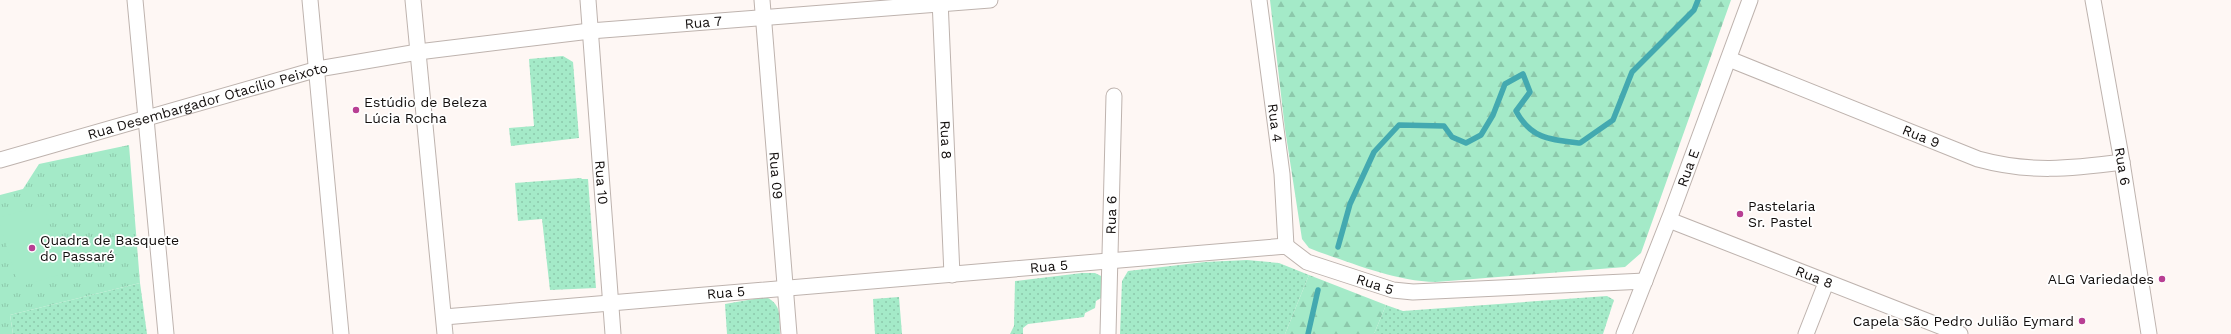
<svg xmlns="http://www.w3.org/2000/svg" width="2231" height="334" viewBox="0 0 2231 334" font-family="'Work Sans',sans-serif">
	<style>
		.grass { fill: url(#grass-dots) }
		.forest { fill: url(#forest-firs) }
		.park { fill: url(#park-tufts) }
		.pitch { fill: #a4eac8 }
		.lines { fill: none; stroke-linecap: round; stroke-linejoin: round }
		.stream { stroke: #43a9b0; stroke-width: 5.5 }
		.street-casing { stroke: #beb3ae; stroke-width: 17 }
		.street { stroke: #fff; stroke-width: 15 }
		.poi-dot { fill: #b83f93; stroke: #fff; stroke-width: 1.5 }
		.labels { text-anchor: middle; stroke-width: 3.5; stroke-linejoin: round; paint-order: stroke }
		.street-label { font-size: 14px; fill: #130f0e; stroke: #fff }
		.poi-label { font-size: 14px; fill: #130f0e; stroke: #fff; text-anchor: start }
	</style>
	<defs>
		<pattern id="grass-dots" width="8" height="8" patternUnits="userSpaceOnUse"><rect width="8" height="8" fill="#a4eac8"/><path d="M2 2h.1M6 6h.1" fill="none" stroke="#8cc8ab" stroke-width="1.8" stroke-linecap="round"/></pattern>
		<pattern id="forest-firs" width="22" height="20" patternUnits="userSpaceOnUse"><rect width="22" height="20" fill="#a4eac8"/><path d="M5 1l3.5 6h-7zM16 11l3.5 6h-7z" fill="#8cc8ab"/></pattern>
		<pattern id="park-tufts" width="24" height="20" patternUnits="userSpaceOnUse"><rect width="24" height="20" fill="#a4eac8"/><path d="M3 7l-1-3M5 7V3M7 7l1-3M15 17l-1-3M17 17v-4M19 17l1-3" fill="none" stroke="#8cc8ab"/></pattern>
	</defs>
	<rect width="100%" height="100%" fill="#fef7f4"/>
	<path class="grass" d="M563 56 573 62 579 138 511 146 509 128 534 126 529 59Z
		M581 178 582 179H588L596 288 550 290 542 219 518 221 515 183Z
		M1247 260 1279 263 1309 275 1285 334H1120L1122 281 1128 271 1205 262Z
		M1082 273H1095L1103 277V297L1096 301 1095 308 1085 313 1084 317 1028 324 1023 328V334H1010L1014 326 1015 281Z
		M140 283 147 334H13L10 315Z
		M1607 296 1614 300 1603 334H1374L1386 305 1403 311Z
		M766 297C783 305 779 318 780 334H727L725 304Z
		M899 297 902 334H875L873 299Z"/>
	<path class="forest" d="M1270 0H1731L1641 253 1625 267 1436 282C1395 281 1358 265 1319 252L1309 248 1302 239 1285 129Z
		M1309 275 1386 305 1374 334H1285Z"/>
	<path class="park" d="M129 145 140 283 10 315 13 334H0V195L23 189 39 164Z"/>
	<path class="pitch" d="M44 205 64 273 19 287 0 224V217Z"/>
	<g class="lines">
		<path class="stream" d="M1338 247 1350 204 1374 152 1399 125 1444 126 1452 137 1466 143 1481 135 1493 115 1505 84 1523 74 1530 92 1516 111C1531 139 1551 140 1580 143L1613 120 1632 72 1694 10 1698 0
			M1308 334 1318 290"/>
		<defs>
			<g id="street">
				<path d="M135 0 166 334"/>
				<path d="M310 0 341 334"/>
				<path d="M413 0 445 334"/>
				<path id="s1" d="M588 0 613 334"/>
				<path id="s2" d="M762 0 789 334"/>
				<path id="s3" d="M940 0 952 275"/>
				<path id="s4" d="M1259 0 1282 174 1286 246"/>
				<path id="s5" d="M2093 0 2122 162 2149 334"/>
				<path id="s6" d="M1729 59 1978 159C2029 173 2070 169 2122 162"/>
				<path id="s7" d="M0 160 318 69 418 52 590 31 990 0"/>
				<path id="s8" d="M1669 220 1960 334"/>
				<path id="s9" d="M444 317C724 291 1005 271 1286 246L1307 262 1393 290 1413 292 1645 281"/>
				<path id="s10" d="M1108 334 1114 96"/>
				<path id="s11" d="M1624 334 1671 214 1750 0"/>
				<path d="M1806 334 1826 283"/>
			</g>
		</defs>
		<use href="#street" class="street-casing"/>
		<use href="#street" class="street"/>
	</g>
	<g class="poi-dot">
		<circle cx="356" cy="110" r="4"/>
		<circle cx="1740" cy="214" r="4"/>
		<circle cx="32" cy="248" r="4"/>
		<circle cx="2162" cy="279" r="4"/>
		<circle cx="2082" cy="321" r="4"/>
	</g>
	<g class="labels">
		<g class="street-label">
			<text dy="5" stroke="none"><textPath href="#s7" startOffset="719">Rua 7</textPath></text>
			<text dy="5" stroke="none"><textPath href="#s7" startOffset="216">Rua Desembargador Otacílio Peixoto</textPath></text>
			<text dy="5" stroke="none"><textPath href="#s4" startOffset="124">Rua 4</textPath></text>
			<text dy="5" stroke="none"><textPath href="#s6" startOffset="207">Rua 9</textPath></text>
			<text dy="5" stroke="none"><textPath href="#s3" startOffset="140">Rua 8</textPath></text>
			<text dy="5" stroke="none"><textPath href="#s5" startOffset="169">Rua 6</textPath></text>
			<text dy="5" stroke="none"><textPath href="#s11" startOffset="178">Rua E</textPath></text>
			<text dy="5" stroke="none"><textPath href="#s2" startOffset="176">Rua 09</textPath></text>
			<text dy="5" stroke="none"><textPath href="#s1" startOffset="183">Rua 10</textPath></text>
			<text dy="5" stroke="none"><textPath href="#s10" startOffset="119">Rua 6</textPath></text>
			<text dy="5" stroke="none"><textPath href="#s9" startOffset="607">Rua 5</textPath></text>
			<text dy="5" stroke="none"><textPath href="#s8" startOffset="156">Rua 8</textPath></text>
			<text dy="5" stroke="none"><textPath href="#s9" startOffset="943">Rua 5</textPath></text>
			<text dy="5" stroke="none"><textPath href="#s9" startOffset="283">Rua 5</textPath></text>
		</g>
		<g class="poi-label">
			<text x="364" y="107">Estúdio de Beleza<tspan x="364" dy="16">Lúcia Rocha</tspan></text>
			<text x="1748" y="211">Pastelaria<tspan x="1748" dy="16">Sr. Pastel</tspan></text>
			<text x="40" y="245">Quadra de Basquete<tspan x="40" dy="16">do Passaré</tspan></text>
			<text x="2154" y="284" text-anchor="end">ALG Variedades</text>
			<text x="2074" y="326" text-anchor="end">Capela São Pedro Julião Eymard</text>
		</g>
	</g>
</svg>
